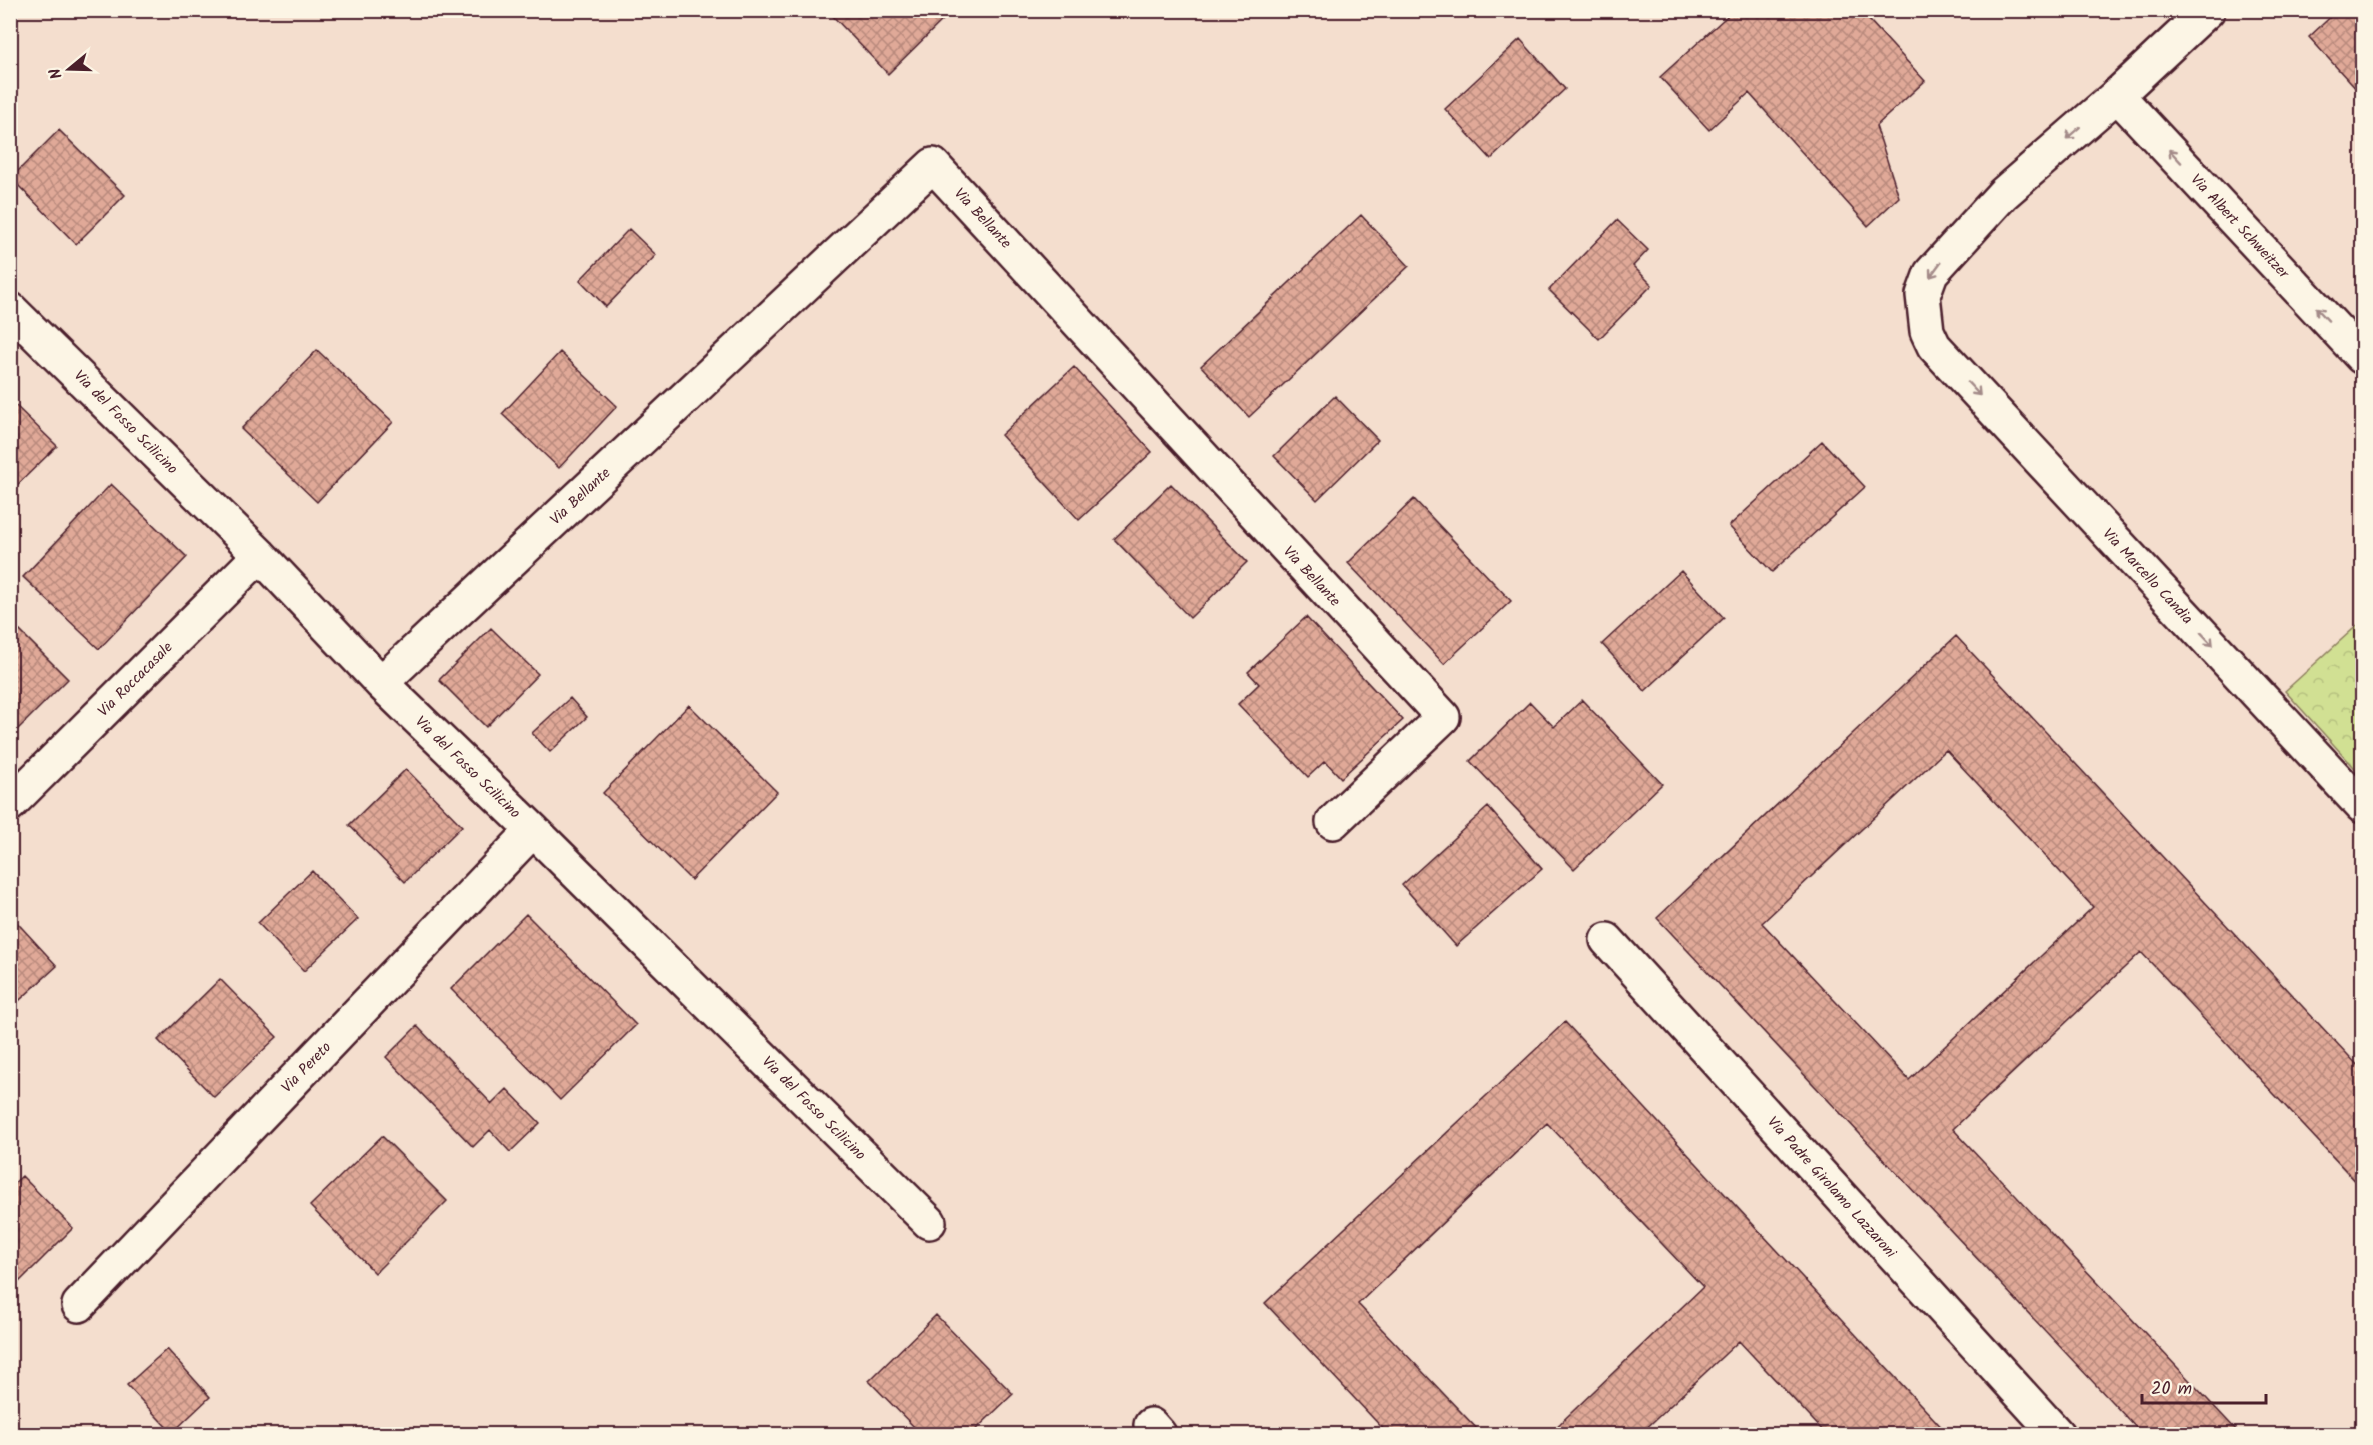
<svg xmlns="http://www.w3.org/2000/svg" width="2373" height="1445" viewBox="0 0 2373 1445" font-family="Kalam,sans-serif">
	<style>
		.park { fill: url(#park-crowns); stroke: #8e805f; stroke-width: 1.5 }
		.building { fill: url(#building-cross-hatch); stroke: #4a1f2b; stroke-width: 1.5; fill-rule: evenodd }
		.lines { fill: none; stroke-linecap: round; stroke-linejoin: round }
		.minor-casing { stroke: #4a1f2b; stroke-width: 38 }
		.minor { stroke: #fcf5e5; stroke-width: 33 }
		.oneway { stroke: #a38a88 }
		.labels { text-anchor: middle; stroke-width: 4.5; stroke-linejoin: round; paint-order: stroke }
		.street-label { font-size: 15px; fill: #4a1f2b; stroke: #fcf5e5 }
	</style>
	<defs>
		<pattern id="park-crowns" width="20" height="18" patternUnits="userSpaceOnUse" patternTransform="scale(1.5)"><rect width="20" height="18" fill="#d1e093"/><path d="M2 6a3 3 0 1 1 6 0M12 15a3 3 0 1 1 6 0" fill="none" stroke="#b5c07f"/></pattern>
		<pattern id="building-cross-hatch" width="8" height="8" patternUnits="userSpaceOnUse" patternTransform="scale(1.5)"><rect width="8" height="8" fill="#e0a998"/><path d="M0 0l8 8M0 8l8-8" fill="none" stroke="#b8897c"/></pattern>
	</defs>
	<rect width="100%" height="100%" fill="#f4dece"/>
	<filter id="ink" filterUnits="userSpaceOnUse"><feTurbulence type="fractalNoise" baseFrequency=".0167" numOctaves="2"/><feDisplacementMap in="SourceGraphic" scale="12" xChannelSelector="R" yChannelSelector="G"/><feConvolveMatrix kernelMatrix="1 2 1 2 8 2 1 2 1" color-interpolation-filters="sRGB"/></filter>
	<g filter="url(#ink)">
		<path class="park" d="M2362 621V776L2285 691Z"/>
		<path class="building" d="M827 10H953L888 74Z
			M1734 10H1860L1925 81 1876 126 1899 197 1868 226 1749 93 1709 130 1660 77Z
			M2338 10H2362V87L2358 91 2309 37Z
			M1520 39 1565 89 1491 159 1445 109Z
			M59 130 125 195 76 244 11 178Z
			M1361 215 1409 266 1249 417 1201 366Z
			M1617 220 1648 250 1633 266 1652 285 1599 339 1549 290Z
			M629 229 656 255 606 307 580 280Z
			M317 350 393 422 317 502 241 429Z
			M560 352 617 406 559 468 502 414Z
			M1074 367 1152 452 1079 520 1001 435Z
			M1335 396 1378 440 1317 500 1274 456Z
			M10 400 57 446 10 492Z
			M1822 441 1865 487 1772 572 1729 526Z
			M111 484 187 557 99 649 23 577Z
			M1171 484 1247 562 1190 618 1114 539Z
			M1414 499 1511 601 1444 664 1348 563Z
			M1681 571 1724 618 1645 691 1602 644Z
			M1306 617 1403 720 1341 778 1325 761 1308 777 1238 704 1259 684 1248 672Z
			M10 621 68 679 17 730 10 723Z
			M491 628 538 674 486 727 439 680Z
			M1956 636 2362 1070V1188L2141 952 1953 1129 2240 1434H2142L1657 918ZM1946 750 2093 907 1909 1080 1762 923Z
			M570 698 587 717 550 752 532 733Z
			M1582 700 1662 784 1574 869 1470 761 1530 702 1554 727Z
			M689 705 777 792 691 880 603 793Z
			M406 769 462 826 405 882 349 825Z
			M1488 807 1542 869 1456 946 1402 885Z
			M312 871 358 919 304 971 258 923Z
			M526 914 636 1025 560 1100 451 989Z
			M10 915 57 966 10 1009Z
			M220 979 277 1037 214 1097 158 1040Z
			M1565 1022 1948 1434H1826L1739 1341 1640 1434H1549L1703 1287 1547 1123 1358 1304 1482 1434H1388L1265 1303Z
			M417 1026 492 1104 507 1089 540 1123 510 1152 490 1130 473 1147 386 1057Z
			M382 1136 447 1201 375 1273 310 1206Z
			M22 1176 73 1228 10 1291V1187Z
			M936 1315 1013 1394 971 1434H921L869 1381Z
			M167 1349 210 1397 172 1433 127 1385Z"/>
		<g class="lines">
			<defs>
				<path id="minor" d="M2208 10 2117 95 2003 194 1931 273 1923 295 1927 331 1934 346 2362 806
					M2117 95 2362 357
					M10 309 260 555 381 683 533 830 929 1222
					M381 683 933 165 1443 717 1333 822
					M10 804 260 555
					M1607 940 2057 1434
					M79 1305 533 830
					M1151 1425 1159 1434"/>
			</defs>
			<use href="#minor" class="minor-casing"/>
			<use href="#minor" class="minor"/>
		</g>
		<defs><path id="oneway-shaft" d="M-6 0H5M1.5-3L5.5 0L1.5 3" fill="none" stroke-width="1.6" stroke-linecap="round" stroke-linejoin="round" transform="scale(1.5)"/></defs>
		<g class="oneway">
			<use href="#oneway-shaft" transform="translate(2073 133) rotate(139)"/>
			<use href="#oneway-shaft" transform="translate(2175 156) rotate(-133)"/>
			<use href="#oneway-shaft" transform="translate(1935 270) rotate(126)"/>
			<use href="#oneway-shaft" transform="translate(2322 314) rotate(-133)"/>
			<use href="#oneway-shaft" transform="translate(1974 389) rotate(47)"/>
			<use href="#oneway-shaft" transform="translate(2207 639) rotate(47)"/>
		</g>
	</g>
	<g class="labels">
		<g class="street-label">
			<text transform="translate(983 218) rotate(47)" y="5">Via Bellante</text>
			<text transform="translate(2240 226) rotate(47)" y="5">Via Albert Schweitzer</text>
			<text transform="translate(126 422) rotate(45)" y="5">Via del Fosso Scilicino</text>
			<text transform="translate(580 496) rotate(-43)" y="5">Via Bellante</text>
			<text transform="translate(1312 576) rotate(47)" y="5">Via Bellante</text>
			<text transform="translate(2148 576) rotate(47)" y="5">Via Marcello Candia</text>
			<text transform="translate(135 679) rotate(-45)" y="5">Via Roccacasale</text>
			<text transform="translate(468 767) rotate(44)" y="5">Via del Fosso Scilicino</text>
			<text transform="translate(306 1067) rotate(-46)" y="5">Via Pereto</text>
			<text transform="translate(814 1108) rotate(45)" y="5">Via del Fosso Scilicino</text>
			<text transform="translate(1832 1187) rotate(48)" y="5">Via Padre Girolamo Lazzaroni</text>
		</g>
	</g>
	<rect width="2373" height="1445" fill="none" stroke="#fcf5e5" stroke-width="36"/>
	<rect x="18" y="18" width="2337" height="1409" fill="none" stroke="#4a1f2b" stroke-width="2" filter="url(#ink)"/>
	<g transform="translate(69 69) rotate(251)" stroke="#fcf5e5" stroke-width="4.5" paint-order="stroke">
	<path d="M0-4.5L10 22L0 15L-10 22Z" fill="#4a1f2b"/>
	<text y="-9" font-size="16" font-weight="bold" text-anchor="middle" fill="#4a1f2b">N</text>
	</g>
	<path d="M2142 1394v9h124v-9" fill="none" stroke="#4a1f2b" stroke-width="3"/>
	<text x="2151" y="1394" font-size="18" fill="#4a1f2b" stroke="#fcf5e5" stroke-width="4.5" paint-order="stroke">20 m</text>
</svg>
